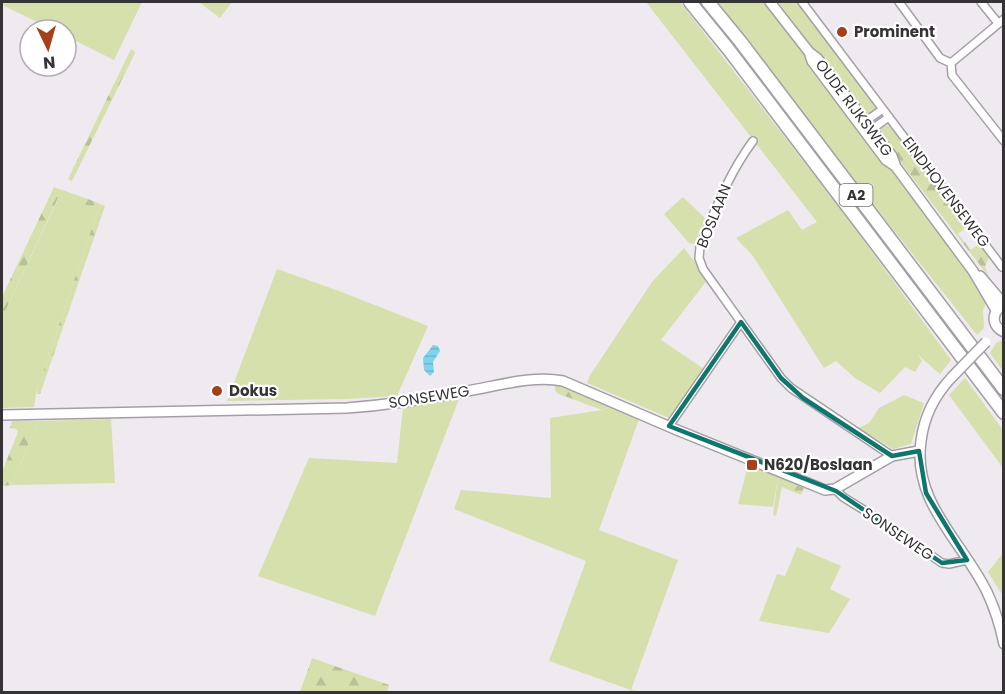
<svg xmlns="http://www.w3.org/2000/svg" width="1005" height="694" viewBox="0 0 1005 694" font-family="Poppins,sans-serif">
	<style>
		.grass { fill: #d6e0ad }
		.forest { fill: url(#forest-firs) }
		.water { fill: url(#water-rules) }
		.lines { fill: none; stroke-linecap: round; stroke-linejoin: round }
		.street-casing { stroke: #a49fa5; stroke-width: 10 }
		.secondary-casing { stroke: #a49fa5; stroke-width: 12 }
		.highway-casing { stroke: #a49fa5; stroke-width: 15 }
		.street { stroke: #fff; stroke-width: 7 }
		.secondary { stroke: #fff; stroke-width: 9 }
		.highway { stroke: #fff; stroke-width: 12 }
		.secondary-bridge-casing { stroke: #a49fa5; stroke-width: 12; stroke-linecap: butt }
		.secondary-bridge { stroke: #fff; stroke-width: 9 }
		.marked { fill: none; stroke: #0f766e; stroke-width: 4.5; stroke-linejoin: round }
		.poi-dot { fill: #a6401a; stroke: #fff; stroke-width: 2 }
		.labels { text-anchor: middle; stroke-width: 4.5; stroke-linejoin: round; paint-order: stroke }
		.shield { fill: #fff; stroke: #727072; stroke-width: 1.5 }
		.shield-label { font-size: 14px; font-weight: bold; fill: #363336 }
		.poi-label { font-size: 15px; font-weight: bold; fill: #363336; stroke: #fff; text-anchor: start }
		.street-label { font-size: 15px; fill: #363336; stroke: #fff }
	</style>
	<defs>
		<pattern id="forest-firs" width="22" height="20" patternUnits="userSpaceOnUse" patternTransform="scale(1.5)"><rect width="22" height="20" fill="#d6e0ad"/><path d="M5 1l3.5 6h-7zM16 11l3.5 6h-7z" fill="#b8c195"/></pattern>
		<pattern id="water-rules" width="6" height="5" patternUnits="userSpaceOnUse" patternTransform="scale(1.5)"><rect width="6" height="5" fill="#7fd4ed"/><path d="M0 2.5h6" fill="none" stroke="#6eb6cc"/></pattern>
	</defs>
	<rect width="100%" height="100%" fill="#efe9f0"/>
	<path class="grass" d="M2 2H142L114 60 66 36V30H54L2 5Z
		M199 2H232L220 18Z
		M646 2H680L846 216 951 360 940 374 918 355 922 361 915 372 905 367 880 393 855 378 836 361 824 368 753 256 736 238 788 210 802 230 817 222Z
		M716 2H765L967 270 987 302 983 310 984 328 977 335 880 213Z
		M778 2H798L877 109 871 114 864 115Z
		M59 197 93 207 96 202 100 204 37 389 34 407 2 408V318Z
		M683 197 706 219 695 244 689 243 664 214Z
		M684 248 708 279 661 340 704 369 669 418 587 383 589 377 652 282Z
		M277 269 339 291 428 326 397 396 345 399 227 401Z
		M1000 341 1003 342V371L990 353 996 343Z
		M965 378 1003 430V468L949 395Z
		M904 395 924 403 911 444 893 449 858 428 869 423 879 408Z
		M459 399 375 616 258 576 309 458 397 463 403 408Z
		M611 407 639 419 599 530 678 560 631 690 644 692H630L631 690 549 661 586 561 454 509 461 490 551 498 550 418 602 410Z
		M111 419 115 483 12 485 38 421Z
		M748 465 778 477 773 507 738 504Z
		M797 547 841 566 830 589 850 599 829 633 759 621 777 574 785 576Z
		M1003 553 1004 596H1003L988 572Z"/>
	<path class="forest" d="M131 49 135 52 134 55 72 181 68 179Z
		M890 125 966 227 958 234 971 250 979 244 989 257 985 267 989 277 878 133 883 127Z
		M54 187 96 202 93 207 58 198 2 318V297Z
		M100 204 105 206 40 394H37V389Z
		M555 384 611 407 602 410 559 394 555 391Z
		M12 421H38L12 485 2 486V472L18 432 16 429 10 428Z
		M778 477 804 488 801 495 782 487 776 516 773 515Z
		M312 658 389 685 387 692H300Z"/>
	<path class="water" d="M433 345 438 346 440 351 433 362 434 372 430 376 424 370 423 358Z"/>
	<g class="lines">
		<defs>
			<path id="street" d="M802 2 1002 267
				M899 2 940 58 951 63
				M981 2 998 23
				M951 63 952 75 1004 141
				M951 63 1004 19
				M863 123 883 109
				M868 132 889 117
				M753 141C729 173 715 210 700 247L699 258 703 269 781 378 791 388 892 456
				M669 426 741 322
				M835 489 843 497 880 520 942 563 949 564 967 560"/>
			<path id="secondary" d="M770 2 809 52 812 61 886 160 895 166
				M809 52 817 58 892 156 896 167 973 271 996 310
				M980 276 1004 304
				M999 308C991 316 993 327 1004 332
				M952 377C935 395 924 416 921 441 912 502 962 541 987 592 995 609 1000 625 1004 644
				M2 415 347 408C388 405 427 399 467 391 497 386 532 375 563 381L677 430 825 490 835 489 892 456 919 451"/>
			<path id="highway" d="M690 2 729 50 1004 413
				M708 2 740 41 1004 389"/>
		</defs>
		<use href="#street" class="street-casing"/>
		<use href="#secondary" class="secondary-casing"/>
		<use href="#highway" class="highway-casing"/>
		<use href="#street" class="street"/>
		<use href="#secondary" class="secondary"/>
		<use href="#highway" class="highway"/>
		<defs>
			<path id="secondary-bridge" d="M952 377 986 342"/>
		</defs>
		<use href="#secondary-bridge" class="secondary-bridge-casing"/>
		<use href="#secondary-bridge" class="secondary-bridge"/>
	</g>
	<path class="marked" d="M741 322 781 378 803 398 892 456 919 451 926 493 967 560 942 563 836 491 669 426Z"/>
	<g class="poi-dot">
		<circle cx="842" cy="32" r="6"/>
		<circle cx="217" cy="391" r="6"/>
		<rect x="746" y="459" width="12" height="12" rx="3"/>
	</g>
	<g class="labels">
		<rect class="shield" x="839.5" y="184" width="33" height="22" rx="4.5"/>
		<g class="shield-label">
			<text x="856" y="200">A2</text>
		</g>
		<g class="poi-label">
			<text x="854" y="37">Prominent</text>
			<text x="229" y="396">Dokus</text>
			<text x="764" y="470">N620/Boslaan</text>
		</g>
		<g class="street-label">
			<text transform="translate(854 108) rotate(53)" y="5">OUDE RIJKSWEG</text>
			<text transform="translate(946 192) rotate(53)" y="5">EINDHOVENSEWEG</text>
			<text transform="translate(714 216) rotate(-68)" y="5">BOSLAAN</text>
			<text transform="translate(429 397) rotate(-9)" y="5">SONSEWEG</text>
			<text transform="translate(898 534) rotate(34)" y="5">SONSEWEG</text>
		</g>
	</g>
	<rect width="1005" height="694" fill="none" stroke="#363336" stroke-width="6"/>
	<g transform="translate(48 48) rotate(175)"><circle r="28" fill="#ffffff" stroke="#afadaf" stroke-width="1.5"/>
	<path d="M0-4.5L10 22L0 15L-10 22Z" fill="#a6401a"/>
	<text y="-9" font-size="16" font-weight="bold" text-anchor="middle" fill="#363336">N</text>
	</g>
</svg>
